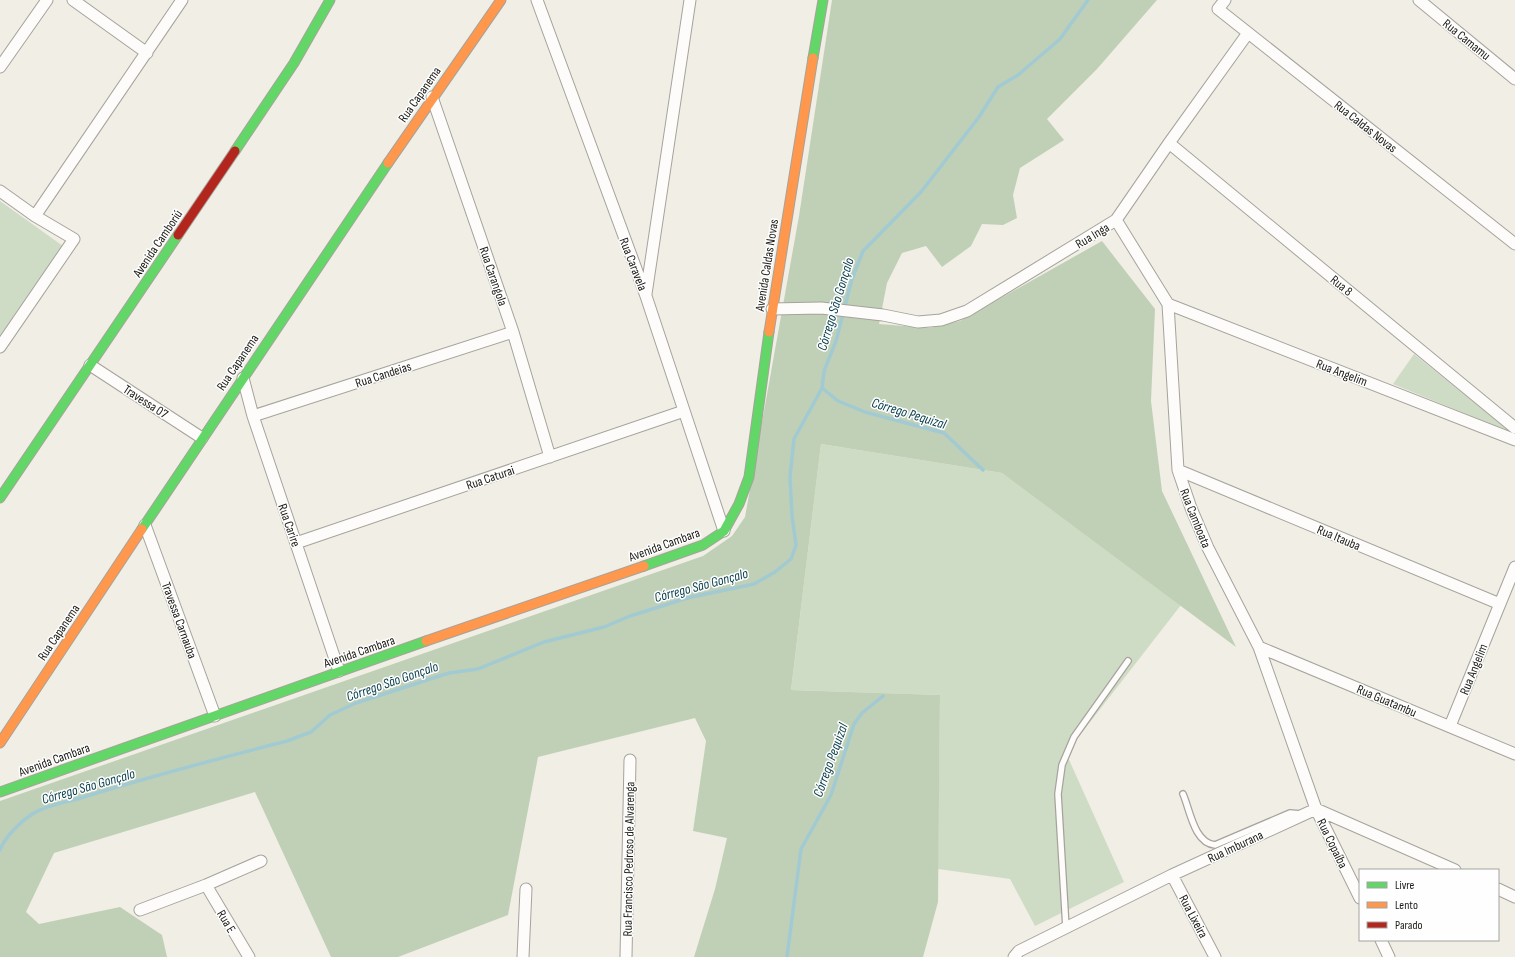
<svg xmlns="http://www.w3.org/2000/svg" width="1515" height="957" viewBox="0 0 1515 957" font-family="'Sofia Sans Condensed',sans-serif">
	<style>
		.green { fill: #cfdcc5 }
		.forest { fill: #c0d0b6 }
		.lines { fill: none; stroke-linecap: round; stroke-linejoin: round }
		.stream { stroke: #a1cad3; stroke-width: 3.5 }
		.lane-casing { stroke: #a6a39c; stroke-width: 8 }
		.street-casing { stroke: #a6a39c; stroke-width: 13 }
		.fast-casing { stroke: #a6a39c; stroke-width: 11 }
		.slow-casing { stroke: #a6a39c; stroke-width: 11 }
		.jam-casing { stroke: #a6a39c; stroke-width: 11 }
		.lane { stroke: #fdfcfb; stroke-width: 5.5 }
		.street { stroke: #fdfcfb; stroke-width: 11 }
		.fast { stroke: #63d668; stroke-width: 9 }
		.slow { stroke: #ff974d; stroke-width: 9 }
		.jam { stroke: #b3261e; stroke-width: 9 }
		.labels { text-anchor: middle; stroke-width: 3; stroke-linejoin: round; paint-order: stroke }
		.street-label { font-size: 13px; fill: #1b1a14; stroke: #fefefe }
		.water-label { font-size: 14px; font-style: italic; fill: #0b414e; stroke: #fefefe }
	</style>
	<rect width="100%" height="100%" fill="#f1eee5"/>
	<path class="green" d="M0 201 63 246 0 342Z
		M1414 354 1512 433 1393 384Z
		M821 444 1002 473 1181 605 1066 753 1124 882 1035 926 1010 879 938 869 940 695 791 690Z"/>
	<path class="forest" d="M832 0H1157L1097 69 1047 119 1064 140 1020 168 1013 195 1017 218 1003 225 982 224 971 246 942 267 926 246 902 253 887 283 879 324 930 328 960 321 1102 241 1155 309 1151 401 1162 491 1236 647 1002 473 821 444 791 690 940 695 938 902 923 957H694L715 889 727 838 693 831 706 741 695 718 538 757 508 915 398 957H331L255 792 54 853 26 912 39 924 120 907 162 935 167 957H0V801L703 556 732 536 745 517 799 216Z"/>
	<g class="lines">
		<path class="stream" d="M822 388 838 401 865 412 944 433 983 470
			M0 850C5 837 20 822 32 814 48 804 70 802 87 796 153 776 220 758 287 741L311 732 330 715 356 703 449 673 478 669 544 642 604 627 630 616 659 607 687 598 754 584 775 572 791 559 796 545 792 516 790 477 794 439 822 388 824 371 836 341 852 279 863 251 921 192 979 117 998 87 1018 75 1060 39 1088 0
			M787 957 801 849 831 795 854 724 862 713 883 696"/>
		<defs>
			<path id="lane" d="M1183 794C1190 810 1194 843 1215 845L1290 813 1301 814
				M1066 928 1058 794 1062 765 1074 737 1128 661"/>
			<path id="street" d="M73 0 147 53
				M537 0 646 296 724 531
				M1225 0 1218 9 1515 244
				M1419 0 1515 79
				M0 67 47 0
				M432 97 513 332 550 457
				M1169 143 1515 428
				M0 191 35 216 74 239 0 347
				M35 216 182 0
				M1116 220 1168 304 1178 470 1191 508 1208 548 1259 647 1316 809 1360 898
				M646 294 690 0
				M1168 304 1515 440
				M772 309 821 308 883 315 918 322 941 320 967 311 1116 220 1169 143 1248 33
				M90 365 202 438
				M243 378 253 416 339 671
				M253 416 513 332
				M1178 470 1500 604
				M145 525 215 716
				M296 543 684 411
				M1259 647 1515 754
				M1450 726 1515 567
				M1172 875 1215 957
				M206 885 249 957
				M1498 889 1515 897
				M140 910 206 885 261 861
				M1381 940 1389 957
				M523 957 526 889
				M626 957 630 760
				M1014 957 1019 951 1172 875 1316 809 1455 870"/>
			<path id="fast" d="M813 58 823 0
				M235 151 294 63 330 0
				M0 498 178 235
				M142 529 388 163
				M644 566 703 545 724 531 739 504 749 477 769 332
				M0 792 426 641"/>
			<path id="slow" d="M388 163 501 0
				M769 332 813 58
				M426 641 644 566
				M0 743 142 529"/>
			<path id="jam" d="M178 235 235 151"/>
		</defs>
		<use href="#lane" class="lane-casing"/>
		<use href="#street" class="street-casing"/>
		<use href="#fast" class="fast-casing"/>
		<use href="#slow" class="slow-casing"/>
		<use href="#jam" class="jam-casing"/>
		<use href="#lane" class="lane"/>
		<use href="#street" class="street"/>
		<use href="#fast" class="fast"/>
		<use href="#slow" class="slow"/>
		<use href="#jam" class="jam"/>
	</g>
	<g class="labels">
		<g class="street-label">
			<text transform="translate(1467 39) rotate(39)" y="5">Rua Camamu</text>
			<text transform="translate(419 94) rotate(-55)" y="5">Rua Capanema</text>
			<text transform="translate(1366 126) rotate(38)" y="5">Rua Caldas Novas</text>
			<text transform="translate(1092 235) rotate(-31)" y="5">Rua Inga</text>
			<text transform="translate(157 243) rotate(-56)" y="5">Avenida Camboriú</text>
			<text transform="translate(634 264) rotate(69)" y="5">Rua Caravela</text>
			<text transform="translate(766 265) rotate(-81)" y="5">Avenida Caldas Novas</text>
			<text transform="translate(494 276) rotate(71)" y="5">Rua Carangola</text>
			<text transform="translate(1342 285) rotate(39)" y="5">Rua 8</text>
			<text transform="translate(237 362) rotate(-56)" y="5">Rua Capanema</text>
			<text transform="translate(1342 372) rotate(21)" y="5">Rua Angelim</text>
			<text transform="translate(383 374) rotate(-18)" y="5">Rua Candeias</text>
			<text transform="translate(146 401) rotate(33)" y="5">Travessa 07</text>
			<text transform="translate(490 477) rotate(-19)" y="5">Rua Caturai</text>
			<text transform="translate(1196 518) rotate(68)" y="5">Rua Camboata</text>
			<text transform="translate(290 525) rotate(71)" y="5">Rua Carire</text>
			<text transform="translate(1339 537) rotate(23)" y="5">Rua Itauba</text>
			<text transform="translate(664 544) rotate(-20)" y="5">Avenida Cambara</text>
			<text transform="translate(180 620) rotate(70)" y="5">Travessa Carnauba</text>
			<text transform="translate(58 632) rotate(-56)" y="5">Rua Capanema</text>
			<text transform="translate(359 651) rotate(-19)" y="5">Avenida Cambara</text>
			<text transform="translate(1473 669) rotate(-68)" y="5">Rua Angelim</text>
			<text transform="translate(1387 700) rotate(23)" y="5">Rua Guatambu</text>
			<text transform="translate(54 759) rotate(-20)" y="5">Avenida Cambara</text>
			<text transform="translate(1333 843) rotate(64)" y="5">Rua Copaíba</text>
			<text transform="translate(1235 846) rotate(-25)" y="5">Rua Imburana</text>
			<text transform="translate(628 859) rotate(-89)" y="5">Rua Francisco Pedroso de Alvarenga</text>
			<text transform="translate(1194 916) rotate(62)" y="5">Rua Lixeira</text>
			<text transform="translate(227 921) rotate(59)" y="5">Rua E</text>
		</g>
		<g class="water-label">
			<text transform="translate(835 304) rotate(-73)" y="5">Córrego São Gonçalo</text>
			<text transform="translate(909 413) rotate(17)" y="5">Córrego Pequizal</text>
			<text transform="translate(701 585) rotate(-15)" y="5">Córrego São Gonçalo</text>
			<text transform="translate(392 681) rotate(-19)" y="5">Córrego São Gonçalo</text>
			<text transform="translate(830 760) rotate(-70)" y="5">Córrego Pequizal</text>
			<text transform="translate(88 786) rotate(-16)" y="5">Córrego São Gonçalo</text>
		</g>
	</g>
	<rect x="1359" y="869" width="140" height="72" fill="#fefefe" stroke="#a3a3a0"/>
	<rect x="1367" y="882" width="20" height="6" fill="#63d668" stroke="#a3a3a0"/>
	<text x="1395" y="889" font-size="12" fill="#1b1a14">Livre</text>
	<rect x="1367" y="902" width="20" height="6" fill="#ff974d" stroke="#a3a3a0"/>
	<text x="1395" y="909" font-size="12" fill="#1b1a14">Lento</text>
	<rect x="1367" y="922" width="20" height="6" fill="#b3261e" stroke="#a3a3a0"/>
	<text x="1395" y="929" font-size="12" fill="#1b1a14">Parado</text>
</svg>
